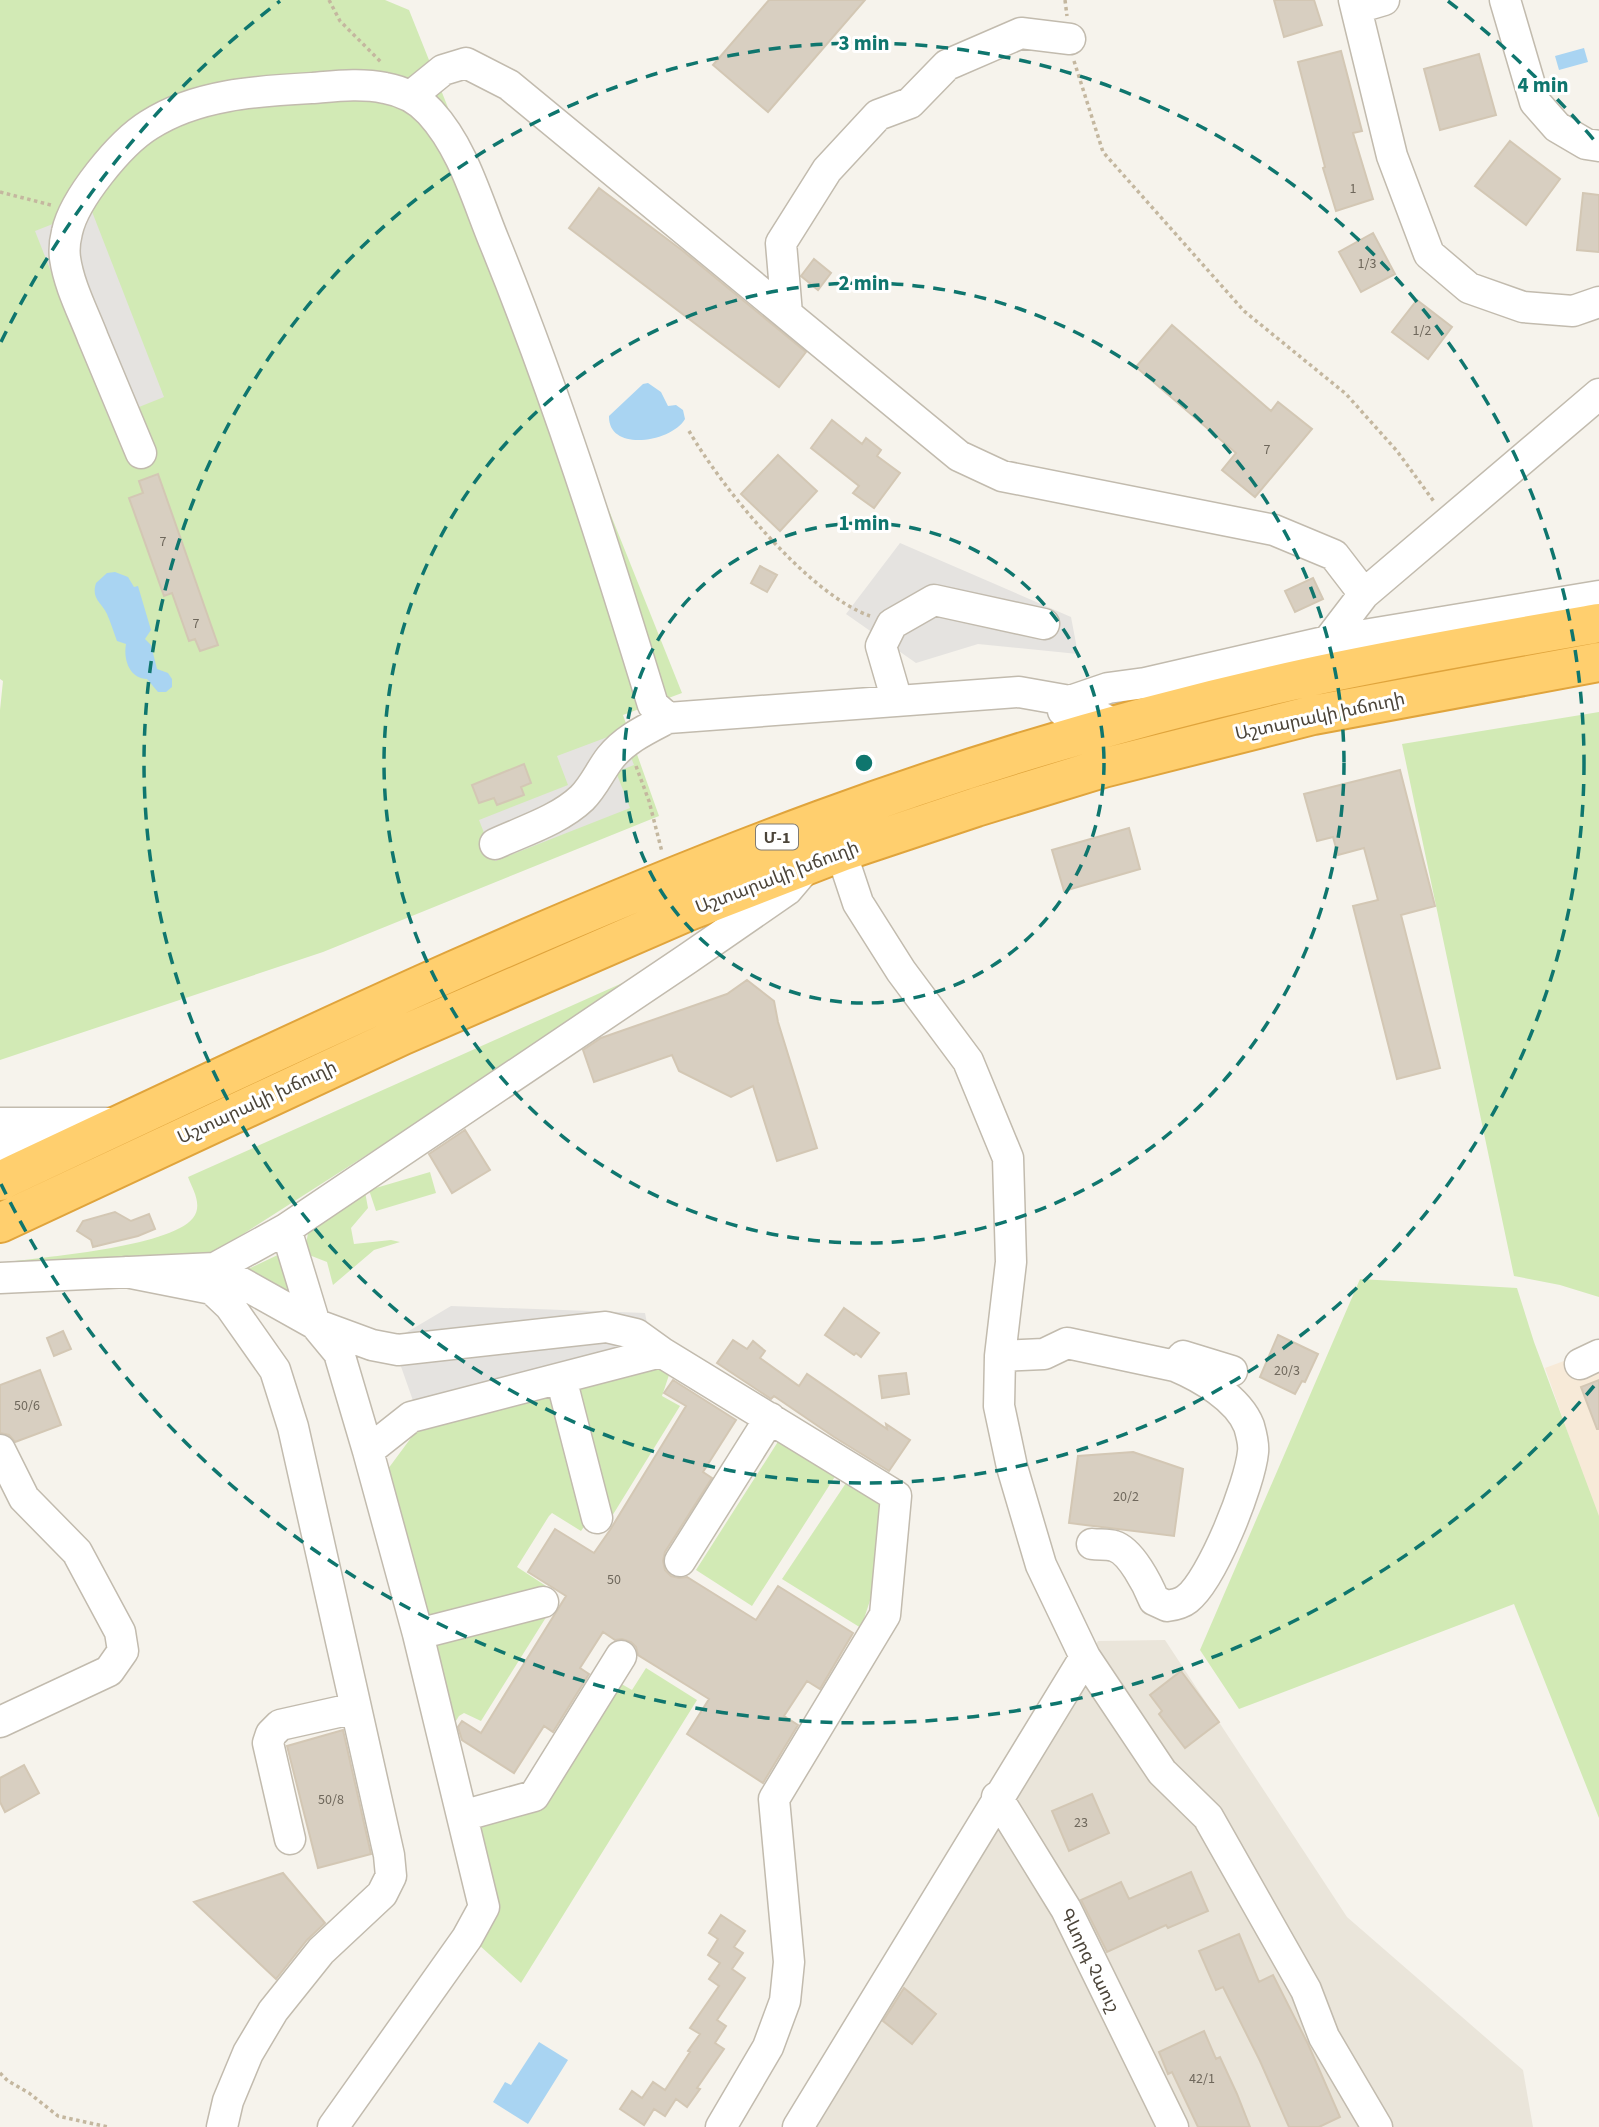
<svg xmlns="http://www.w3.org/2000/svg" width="1599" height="2127" viewBox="0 0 1599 2127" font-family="'Source Sans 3','Noto Sans Armenian',sans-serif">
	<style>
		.residential { fill: #eae5da }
		.commercial { fill: #f7ead8 }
		.green { fill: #d2eab5 }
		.parking { fill: #e5e3e0 }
		.water { fill: #a9d4f2 }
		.building { fill: #d8cfc1; stroke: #d3c7b4; stroke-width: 2 }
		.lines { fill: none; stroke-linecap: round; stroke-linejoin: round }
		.minor-casing { stroke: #c2bbae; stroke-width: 33 }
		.highway-casing { stroke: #e0a43c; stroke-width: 42 }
		.path { stroke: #c4b79f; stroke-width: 3.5; stroke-dasharray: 3.5 3.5; stroke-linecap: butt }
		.minor { stroke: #fff; stroke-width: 30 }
		.highway { stroke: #ffcf6e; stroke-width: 38 }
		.ring { fill: none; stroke: #0f766e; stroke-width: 3.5; stroke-dasharray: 12 9 }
		.labels { text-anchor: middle; stroke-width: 6; stroke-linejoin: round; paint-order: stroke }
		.number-label { font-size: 14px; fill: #6e675b }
		.shield { fill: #fff; stroke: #817c74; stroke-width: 2 }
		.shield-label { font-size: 16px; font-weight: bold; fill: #4b4439 }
		.street-label { font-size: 18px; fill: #4b4439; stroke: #fff }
		.centre { fill: #0f766e; stroke: #fff; stroke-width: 3.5 }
		.ring-label { font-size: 21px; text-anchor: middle; font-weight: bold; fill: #0f766e; stroke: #fff; stroke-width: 6; stroke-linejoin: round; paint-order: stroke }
	</style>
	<rect width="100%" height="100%" fill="#f6f3ec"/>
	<path class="residential" d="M1165 1640 1347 1917 1523 2070 1533 2127H812L923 1943 1098 1641Z"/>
	<path class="commercial" d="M1599 1348V1521L1545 1368Z"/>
	<path class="green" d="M0 0H385L409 10 682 693 623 715 659 816 323 952 0 1060V710L3 681 0 679Z
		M1599 712V1297L1560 1285 1514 1276 1402 744Z
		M665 964 240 1236 216 1250 199 1256 0 1263C40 1257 169 1248 193 1218 203 1205 193 1190 188 1177Z
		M430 1172 436 1193 376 1211 369 1190Z
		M363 1181 368 1208 351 1228 354 1244 391 1240 400 1242 374 1250 333 1285 327 1262 304 1253 312 1214Z
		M284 1252 300 1304 242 1272Z
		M1360 1279 1517 1288 1534 1342 1599 1516V1818L1514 1604 1239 1709 1200 1650Z
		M649 1364 669 1366V1375L662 1396 680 1406 609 1521 576 1391 582 1382Z
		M554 1394 590 1518 581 1531 552 1513 549 1516 517 1567 546 1586 541 1595 428 1618 385 1473 419 1427Z
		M779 1440 836 1475 752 1606 696 1570Z
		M848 1480 883 1504 876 1582 861 1628 782 1579Z
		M550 1611 481 1721 464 1713 459 1716 451 1729 432 1645Z
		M646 1668 697 1700 521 1983 479 1945 480 1827 542 1808 618 1682 632 1690Z"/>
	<path class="parking" d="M91 209 164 397 109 419 35 231Z
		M900 543 1071 617 1078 654 978 644 916 663 846 614Z
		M621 732 634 765 616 772 630 808 495 861 479 820 568 785 557 756Z
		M451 1306 645 1313 653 1354 417 1412 392 1341Z"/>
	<path class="water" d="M1584 48 1588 62 1559 70 1555 56Z
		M648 383 661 392 668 406 676 405 683 410 685 419C672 442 608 453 609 416L643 384Z
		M115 572 128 577 134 587 138 586 151 630 145 639 151 645 157 669 168 673 172 679V687L166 692H158L147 679C130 679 123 660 126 644L117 641C114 633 111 623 107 614 101 602 91 599 96 583L107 573Z
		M539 2042 568 2060 528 2124 493 2102 505 2082 511 2085Z"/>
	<path class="building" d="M769 0H865L768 112 713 65Z
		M1274 0H1314L1322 25 1284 37Z
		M1341 51 1362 131 1353 133 1373 199 1336 211 1323 168 1325 167 1298 62Z
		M1479 54 1496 115 1440 130 1424 69Z
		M1510 141 1560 179 1526 225 1475 186Z
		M599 188 683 251 806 352 779 387 569 228Z
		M1583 193 1599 195V252L1577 250Z
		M1373 233 1395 274 1361 292 1339 252Z
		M814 259 831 273 818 290 801 276Z
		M1417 300 1452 327 1428 359 1392 332Z
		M1172 325 1271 411 1278 402 1312 429 1255 497 1222 470 1236 453 1136 367Z
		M832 420 862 444 866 438 881 450 877 456 900 473 874 508 853 493 859 486 811 448Z
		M778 455 817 491 780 531 741 494Z
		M158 474 218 645 200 651 195 639 189 641 172 593 164 596 129 498 143 493 139 481Z
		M760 566 777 575 767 592 751 583Z
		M1313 578 1323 599 1295 612 1285 591Z
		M524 764 531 783 521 787 524 795 497 805 494 798 479 803 472 785Z
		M1400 770 1435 906 1401 915 1440 1068 1397 1079 1353 906 1378 900 1364 848 1338 855 1333 837 1317 841 1304 794Z
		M1129 828 1140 869 1064 891 1052 850Z
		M747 980 774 1001 778 1022 817 1148 777 1161 753 1086 731 1097 679 1071 672 1055 594 1082 583 1050 601 1038 727 994Z
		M465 1130 490 1170 452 1193 429 1154Z
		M115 1212 131 1221 149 1214 155 1229 138 1236 93 1247 91 1240 77 1231 83 1221Z
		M844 1308 879 1333 861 1357 856 1353 854 1355 825 1335Z
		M63 1331 71 1349 54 1356 47 1338Z
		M1278 1335 1318 1354 1305 1382 1302 1381 1295 1394 1260 1377Z
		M733 1340 747 1349 753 1341 765 1351 760 1358 799 1386 807 1374 887 1429 886 1424 910 1440 889 1471 834 1437 774 1396 771 1399 717 1363Z
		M40 1370 61 1425 15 1442 9 1435 0 1433V1385Z
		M906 1373 909 1394 882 1398 879 1376Z
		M673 1380 736 1420 703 1472 712 1478 665 1552 663 1561 665 1570 671 1576 679 1578 687 1577 756 1620 778 1586 853 1633 820 1689 807 1681 784 1716 798 1725 763 1783 687 1734 709 1699 638 1655 636 1647 631 1642 622 1639 615 1640 603 1632 580 1668 589 1674 553 1732 544 1726 514 1773 462 1740 458 1727 462 1721 481 1733 566 1596 528 1572 555 1529 594 1553 610 1530 686 1406 664 1393Z
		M1599 1380V1429H1597L1581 1387Z
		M1133 1452 1183 1469 1174 1536 1069 1523 1078 1456Z
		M1181 1671 1219 1722 1185 1748 1159 1714 1162 1711 1150 1695Z
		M343 1730 371 1854 318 1868 287 1746Z
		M24 1765 39 1793 5 1812 0 1802V1778Z
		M1092 1794 1109 1833 1069 1851 1052 1811Z
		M1191 1872 1208 1911 1168 1928 1166 1925 1107 1952 1081 1900 1121 1882 1129 1899Z
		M283 1873 325 1923 307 1940 276 1979 194 1902Z
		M721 1915 745 1931 734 1947 743 1953 732 1969 745 1978 717 2020 726 2026 715 2043 724 2049 697 2088 700 2089 687 2107 676 2099 665 2116 654 2109 644 2125 620 2109 632 2091 642 2098 653 2082 665 2090 690 2052 688 2051 700 2034 690 2028 719 1986 709 1979 720 1963 708 1955 718 1939 709 1933Z
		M1239 1934 1259 1982 1273 1975 1308 2044 1340 2117 1319 2127H1289L1260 2061 1223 1987 1216 1990 1199 1951Z
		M904 1988 936 2014 912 2044 883 2021Z
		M1204 2031 1216 2059 1220 2057 1237 2094 1250 2127H1198L1172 2072 1168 2074 1159 2052Z"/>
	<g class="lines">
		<defs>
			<path id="minor" d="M1354 0 1392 156 1429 254 1469 288 1523 307 1573 311 1599 302
				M1505 0 1535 102 1557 127 1586 144 1599 146
				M1357 8 1384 0
				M411 96 443 70 466 63 509 85 959 456 1002 476 1274 530 1334 555 1364 594
				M787 314 781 243 827 170 878 115 910 103 947 65 1021 33 1070 39
				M141 453C125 415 109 376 93 338 83 312 69 286 65 258 64 250 65 240 67 232 74 199 120 143 149 125 197 94 258 91 313 88 337 86 361 83 385 88 402 91 418 99 430 112 463 148 476 197 494 241 556 393 605 548 653 705L668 718
				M1328 641 1364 594 1599 394
				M897 701 881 646 892 624 934 600 1044 624
				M1063 711 1070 701 1108 688 1145 683 1328 641 1599 596
				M495 844C523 831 559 820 582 798 594 786 600 771 610 758 625 739 647 729 668 718L1019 692 1070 701 1116 725
				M841 852 858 903 901 971 968 1061 1008 1158 1011 1262 1000 1356 999 1406 1012 1467 1041 1565 1085 1657 1162 1772 1208 1817 1306 1990 1324 2037 1377 2127
				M0 1123H119
				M0 1147H30L68 1143
				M286 1229 315 1324 372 1345 398 1350 606 1327 636 1334 661 1352
				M215 1268 315 1324 339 1353 368 1451
				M126 1272 212 1289 230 1306 275 1370 293 1427 389 1855 391 1876 382 1894 321 1951 273 2011 248 2053 228 2101 222 2127
				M0 1278 215 1268 286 1229 687 959 787 890 804 870
				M1000 1356 1044 1354 1067 1343 1175 1366 1183 1356 1232 1371
				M1580 1364 1599 1355
				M561 1378 597 1518
				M0 1450 24 1498 77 1552 120 1632 123 1651 109 1671 0 1722
				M1092 1544C1099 1545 1108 1544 1114 1546 1131 1551 1148 1585 1154 1600L1167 1606C1174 1605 1182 1603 1187 1599 1212 1580 1250 1484 1253 1452 1254 1445 1251 1433 1249 1426 1238 1398 1201 1377 1175 1366
				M680 1561 770 1418
				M418 1634 543 1602
				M997 1797 1066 1909 1173 2127
				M462 1816 534 1796 621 1656
				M290 1839 268 1743 271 1734 280 1725 356 1708
				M333 2127 467 1938 484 1907 418 1634 368 1451 411 1417 661 1352 896 1496 885 1615 774 1799 789 1962 785 2001 768 2047 721 2127
				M798 2127 1085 1657"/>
			<path id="highway" d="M0 1181C271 1054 541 923 821 820 979 762 1141 714 1305 678 1402 657 1501 640 1599 623
				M0 1223 403 1035 686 912 841 852 976 807 1103 768 1313 715 1599 662"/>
		</defs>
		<use href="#minor" class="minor-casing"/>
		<use href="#highway" class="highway-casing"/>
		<path class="path" d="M329 0 340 21 381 62
			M1065 0 1067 16
			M1074 61 1103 152 1244 311 1346 394 1397 451 1435 503
			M0 192 51 205
			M689 431C722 488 808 594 870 616
			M636 766 649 801 662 852
			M0 2073 8 2081 29 2093 58 2116 108 2127"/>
		<use href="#minor" class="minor"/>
		<use href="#highway" class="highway"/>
	</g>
	<g class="ring">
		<circle cx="864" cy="763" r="240"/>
		<circle cx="864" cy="763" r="480"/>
		<circle cx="864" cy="763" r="720"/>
		<path d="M1594 1386A960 960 0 0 1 1 1184M1 342A960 960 0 0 1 280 1M1448 1A960 960 0 0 1 1594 140"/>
	</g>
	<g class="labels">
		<g class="number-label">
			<text x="1353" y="193">1</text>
			<text x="1367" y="268">1/3</text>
			<text x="1422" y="335">1/2</text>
			<text x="1267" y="454">7</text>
			<text x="163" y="546">7</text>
			<text x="196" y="628">7</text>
			<text x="1287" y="1375">20/3</text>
			<text x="27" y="1410">50/6</text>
			<text x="1126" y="1501">20/2</text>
			<text x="614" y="1584">50</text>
			<text x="331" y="1804">50/8</text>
			<text x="1081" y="1827">23</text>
			<text x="1202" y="2083">42/1</text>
		</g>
		<rect class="shield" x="756" y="824.5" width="42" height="25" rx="5"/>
		<g class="shield-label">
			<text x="777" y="843">Մ-1</text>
		</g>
		<g class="street-label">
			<text transform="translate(1320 716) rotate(-12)" y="6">Աշտարակի խճուղի</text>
			<text transform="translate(777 877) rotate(-21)" y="6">Աշտարակի խճուղի</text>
			<text transform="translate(257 1102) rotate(-25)" y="6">Աշտարակի խճուղի</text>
			<text transform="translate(1090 1960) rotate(64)" y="6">Գևորգ Չաուշ</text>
		</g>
	</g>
	<circle cx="864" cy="763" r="10" class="centre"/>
	<g class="ring-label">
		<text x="864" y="50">3 min</text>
		<text x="1543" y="92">4 min</text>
		<text x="864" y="290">2 min</text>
		<text x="864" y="530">1 min</text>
	</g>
</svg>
